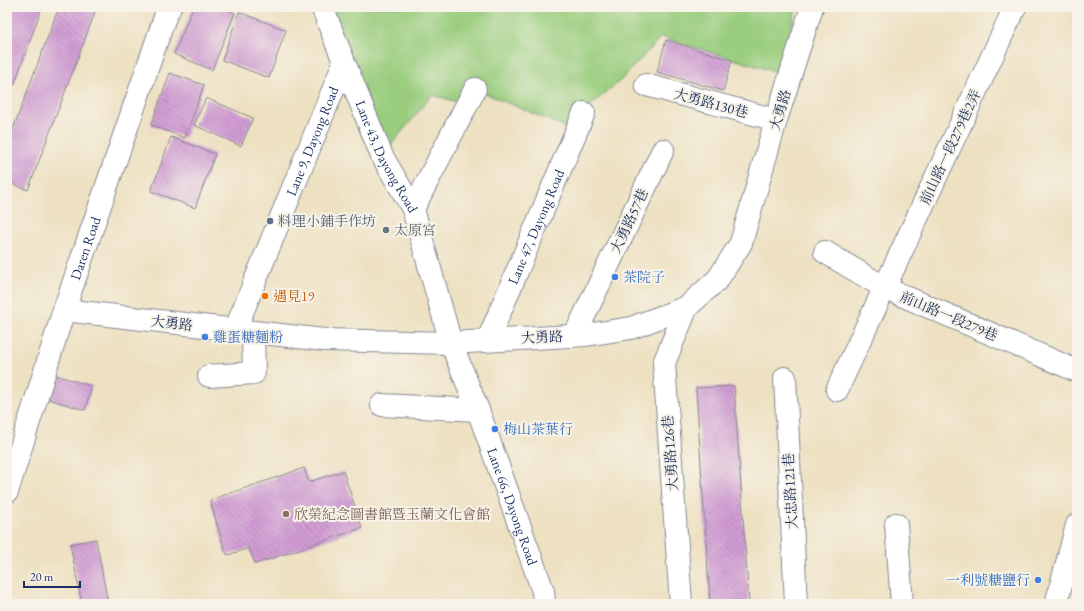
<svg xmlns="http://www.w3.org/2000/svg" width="1084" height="611" viewBox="0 0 1084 611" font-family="'EB Garamond','Noto Serif TC',serif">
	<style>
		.green { fill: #9acd7e; stroke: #5a7e6e }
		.building { fill: url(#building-back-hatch) }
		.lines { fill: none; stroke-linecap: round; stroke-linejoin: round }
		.minor-casing { stroke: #848890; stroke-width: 24 }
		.minor { stroke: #fff; stroke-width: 22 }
		.service-dot { fill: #5c6f8a; stroke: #f7f3e8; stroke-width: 1.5 }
		.worship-dot { fill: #6b7280; stroke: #f7f3e8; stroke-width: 1.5 }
		.shop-dot { fill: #3f7fe0; stroke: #f7f3e8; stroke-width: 1.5 }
		.food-dot { fill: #e8710a; stroke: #f7f3e8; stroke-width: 1.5 }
		.education-dot { fill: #8d6e63; stroke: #f7f3e8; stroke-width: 1.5 }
		.labels { text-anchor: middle; stroke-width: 4; stroke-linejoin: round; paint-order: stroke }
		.street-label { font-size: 14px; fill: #1b2f5e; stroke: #f7f3e8 }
		.service-label { font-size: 14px; fill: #4e5e75; stroke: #f7f3e8; text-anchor: start }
		.worship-label { font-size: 14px; fill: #5b616d; stroke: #f7f3e8; text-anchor: start }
		.shop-label { font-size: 14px; fill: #366cbe; stroke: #f7f3e8; text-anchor: start }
		.food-label { font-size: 14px; fill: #c56008; stroke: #f7f3e8; text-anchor: start }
		.education-label { font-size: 14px; fill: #785e54; stroke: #f7f3e8; text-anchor: start }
	</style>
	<defs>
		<pattern id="building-back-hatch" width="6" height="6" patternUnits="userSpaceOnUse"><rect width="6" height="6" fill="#d19cd4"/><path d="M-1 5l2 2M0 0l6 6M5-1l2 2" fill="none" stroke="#a980af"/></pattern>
	</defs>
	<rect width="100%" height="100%" fill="#f7f3e8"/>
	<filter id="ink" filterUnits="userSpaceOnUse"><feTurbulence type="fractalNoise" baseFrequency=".025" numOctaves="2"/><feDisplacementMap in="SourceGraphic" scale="8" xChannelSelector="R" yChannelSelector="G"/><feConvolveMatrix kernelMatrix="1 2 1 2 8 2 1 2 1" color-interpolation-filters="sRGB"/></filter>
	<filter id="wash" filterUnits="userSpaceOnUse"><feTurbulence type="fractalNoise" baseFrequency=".012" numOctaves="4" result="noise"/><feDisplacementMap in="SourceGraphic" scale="16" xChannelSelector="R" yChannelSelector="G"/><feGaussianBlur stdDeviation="0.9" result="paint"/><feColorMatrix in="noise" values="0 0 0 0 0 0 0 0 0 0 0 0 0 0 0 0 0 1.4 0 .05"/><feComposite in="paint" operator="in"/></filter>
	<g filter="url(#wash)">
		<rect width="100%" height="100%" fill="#eee1c2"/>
		<path class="green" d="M327 7H797L776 72 661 37 621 80 565 127 475 89 461 103 432 95 382 156Z"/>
		<g id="blocks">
			<path class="building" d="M7 7H42L14 85 7 82Z
				M59 7H97L28 190 7 182V145Z
				M193 7H220L235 13 212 70 174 54Z
				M239 12 286 30 269 78 222 60Z
				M666 40 732 60 723 91 657 72Z
				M170 73 204 85 185 138 151 125Z
				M206 98 253 118 241 146 194 125Z
				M171 137 215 154 195 208 151 191Z
				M52 374 92 386 85 410 45 398Z
				M734 386 749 604H710L696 388Z
				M304 468 309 482 343 471 362 528 255 564 249 548 228 555 225 551 210 500Z
				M96 539 108 604H82L70 544Z"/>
		</g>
	</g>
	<g filter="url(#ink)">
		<use href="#blocks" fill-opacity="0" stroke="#848890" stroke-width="1"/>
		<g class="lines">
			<defs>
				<g id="minor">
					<path id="s1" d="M322 7 382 156 413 209 451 343 478 410 543 591 544 604"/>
					<path d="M646 85 776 120"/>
					<path d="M413 209 475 89"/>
					<path d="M825 252 885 288 1077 371"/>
					<path d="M64 310 324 340 451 343 586 335 631 328 687 307 718 279 741 243 776 120 812 7"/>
					<path id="s2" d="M235 330 344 63"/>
					<path d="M575 335 663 150"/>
					<path id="s3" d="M488 340 584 113"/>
					<path d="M209 376 254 373 253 333"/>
					<path d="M785 378 796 604"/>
					<path d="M837 390 1015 7"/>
					<path d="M382 405 478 410"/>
					<path id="s4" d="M7 492 64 310 165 17 170 7"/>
					<path d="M896 524 902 604"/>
					<path d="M681 604 664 363 687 307"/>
					<path d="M1056 604 1077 525"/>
				</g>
			</defs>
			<use href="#minor" class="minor-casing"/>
			<use href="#minor" class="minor"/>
		</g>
	</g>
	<circle class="service-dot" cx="270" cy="221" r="4"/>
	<circle class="worship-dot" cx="386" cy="230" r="4"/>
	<g class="shop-dot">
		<circle cx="615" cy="277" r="4"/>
		<circle cx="205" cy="337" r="4"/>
		<circle cx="495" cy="429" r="4"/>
		<circle cx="1038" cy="580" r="4"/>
	</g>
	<circle class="food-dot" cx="265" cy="296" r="4"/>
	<circle class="education-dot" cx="286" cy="514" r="4"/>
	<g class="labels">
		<g class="street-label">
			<text transform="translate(711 103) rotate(15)" y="5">大勇路130巷</text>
			<text transform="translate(780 110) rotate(-73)" y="5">大勇路</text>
			<text dy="5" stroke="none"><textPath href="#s2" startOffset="204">Lane 9, Dayong Road</textPath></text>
			<text transform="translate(950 147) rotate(-65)" y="5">前山路一段279巷2弄</text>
			<text dy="5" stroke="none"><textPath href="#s1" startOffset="163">Lane 43, Dayong Road</textPath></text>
			<text transform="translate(629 221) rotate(-65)" y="5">大勇路57巷</text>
			<text dy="5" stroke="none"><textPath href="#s3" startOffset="123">Lane 47, Dayong Road</textPath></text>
			<text dy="5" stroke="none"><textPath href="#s4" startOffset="256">Daren Road</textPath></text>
			<text transform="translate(949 316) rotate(23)" y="5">前山路一段279巷</text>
			<text transform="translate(172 323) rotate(7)" y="5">大勇路</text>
			<text transform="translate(542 337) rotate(-3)" y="5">大勇路</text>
			<text transform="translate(670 453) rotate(-94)" y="5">大勇路126巷</text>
			<text transform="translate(790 491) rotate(-93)" y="5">大忠路121巷</text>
			<text dy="5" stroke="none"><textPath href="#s1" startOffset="536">Lane 66, Dayong Road</textPath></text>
		</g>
		<g class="service-label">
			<text x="278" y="226">料理小鋪手作坊</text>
		</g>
		<g class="worship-label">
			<text x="394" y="235">太原宮</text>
		</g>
		<g class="shop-label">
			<text x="623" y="282">茶院子</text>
			<text x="213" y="342">雞蛋糖麵粉</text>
			<text x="503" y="434">梅山茶葉行</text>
			<text x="1030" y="585" text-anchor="end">一利號糖鹽行</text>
		</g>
		<g class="food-label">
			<text x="273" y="301">遇見19</text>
		</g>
		<g class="education-label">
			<text x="294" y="519">欣榮紀念圖書館暨玉蘭文化會館</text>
		</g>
	</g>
	<rect width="1084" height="611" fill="none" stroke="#f7f3e8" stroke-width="24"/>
	<path d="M24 581v6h56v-6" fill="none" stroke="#1b2f5e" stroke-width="2"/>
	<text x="30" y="581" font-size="12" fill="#1b2f5e" stroke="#f7f3e8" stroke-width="3" paint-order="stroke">20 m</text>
</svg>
